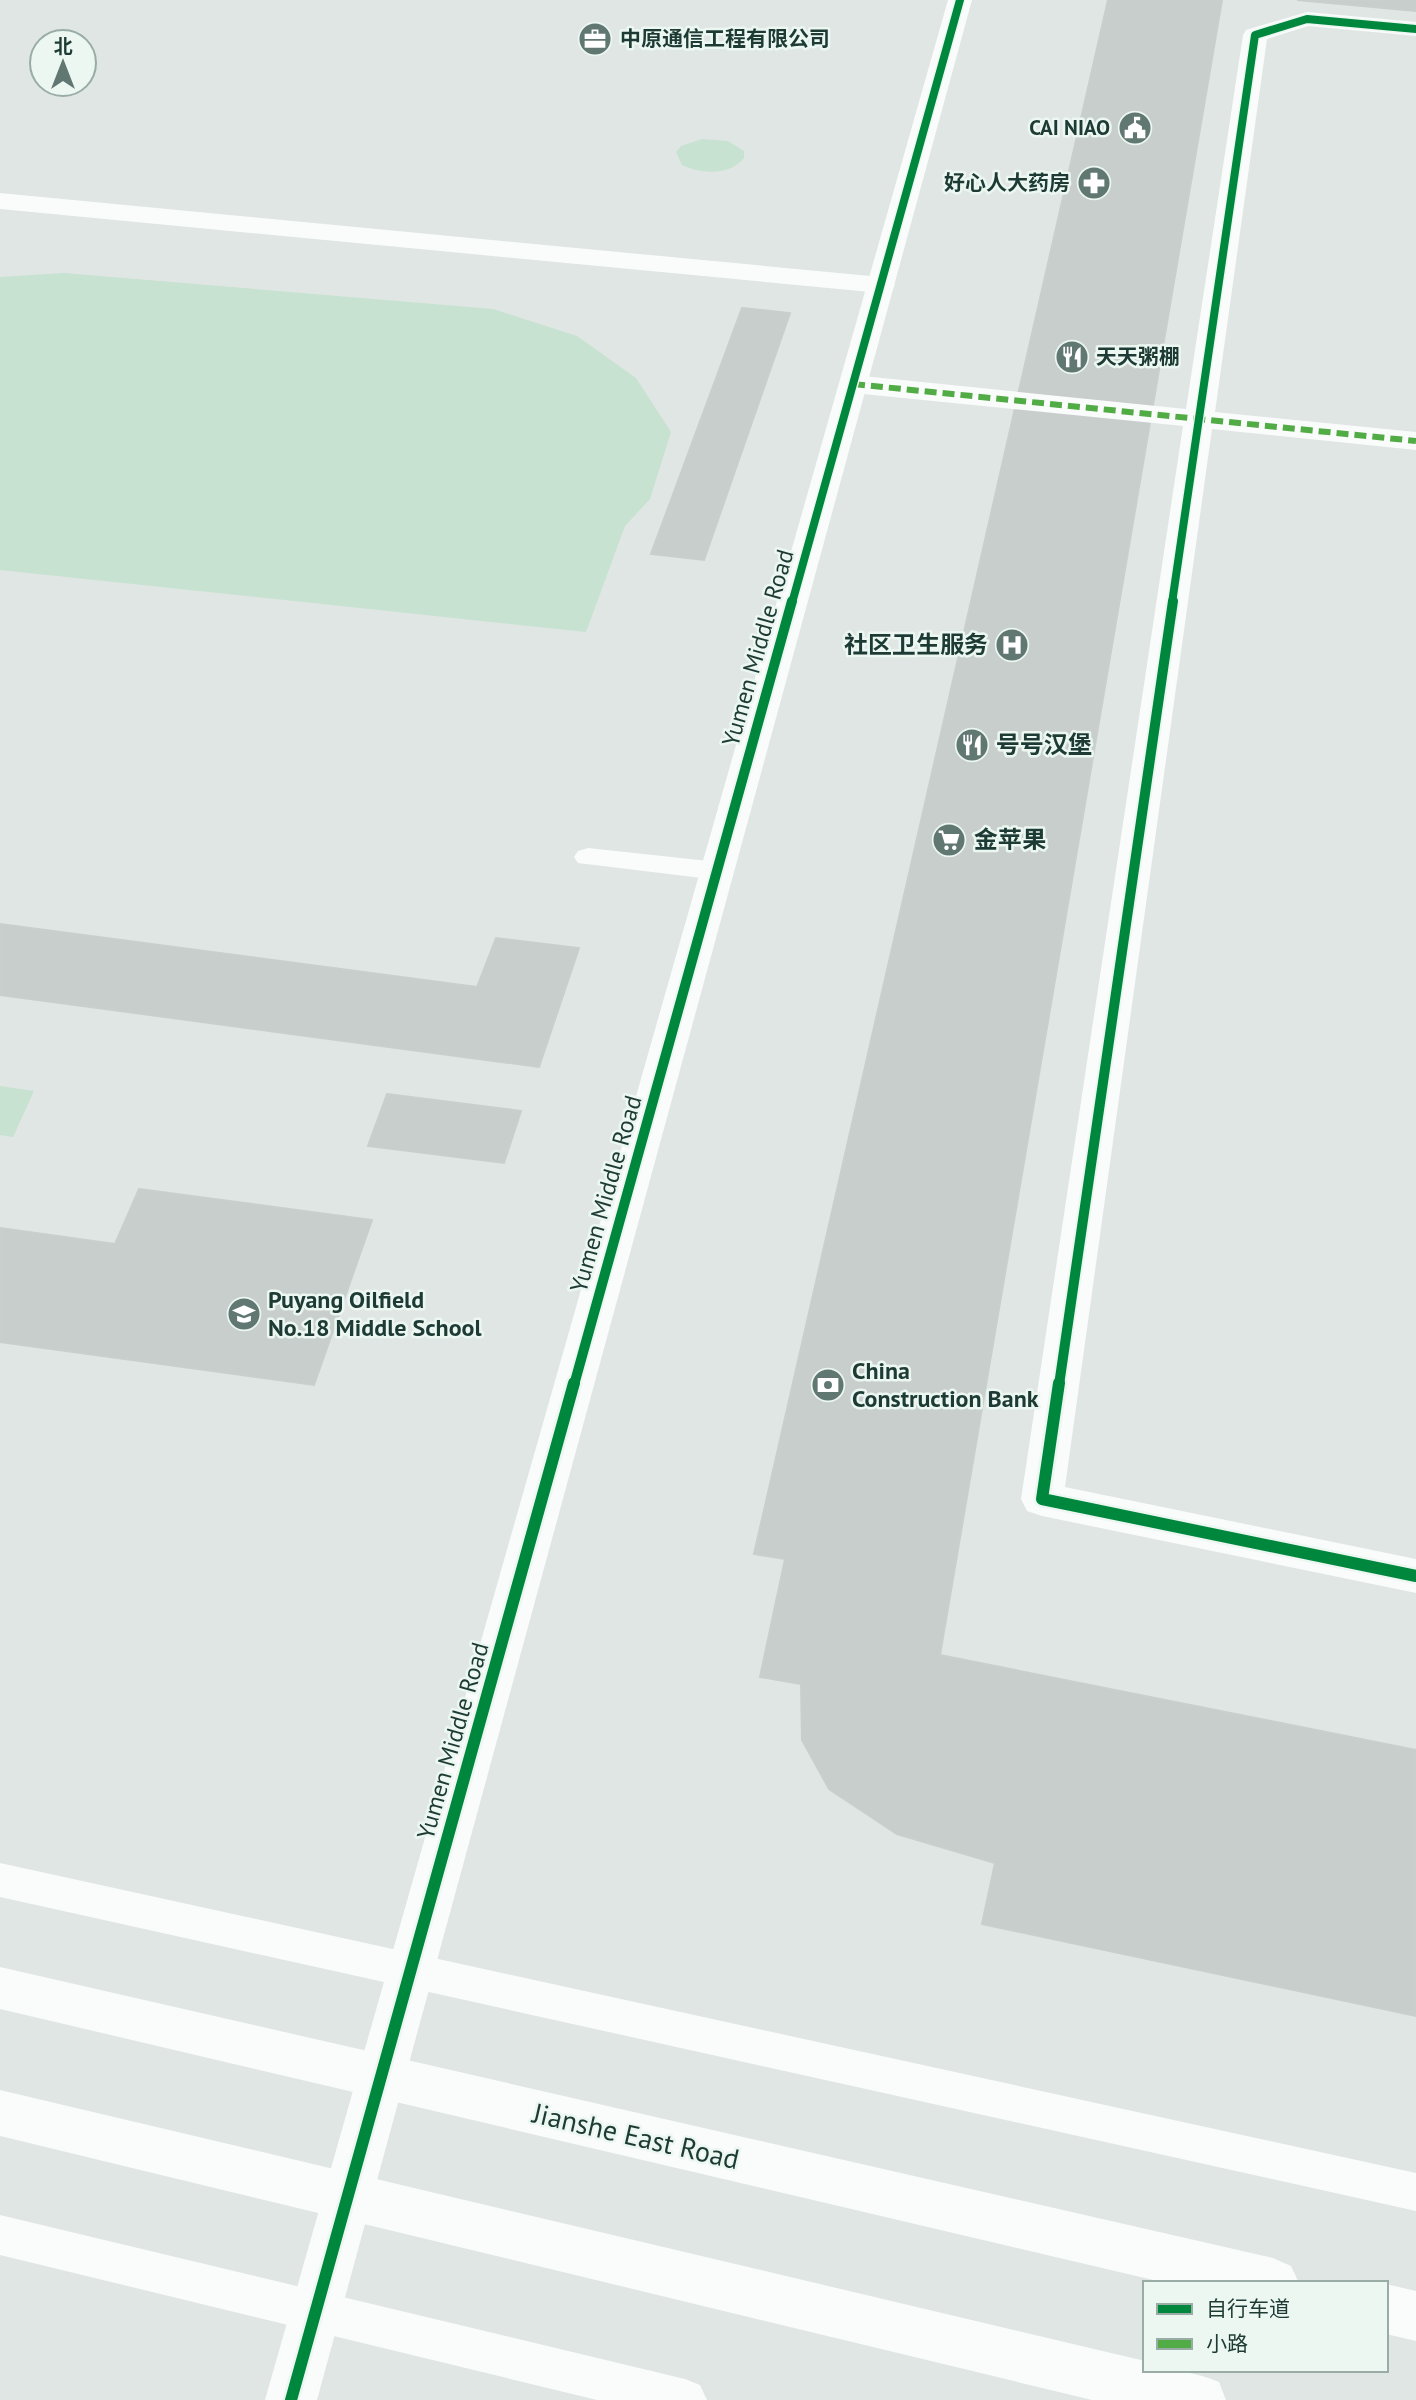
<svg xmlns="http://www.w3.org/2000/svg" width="1416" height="2400" viewBox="0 0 1416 2400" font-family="'PT Sans','Noto Sans SC',sans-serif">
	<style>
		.green { fill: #c7e2d0 }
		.building { fill: #c7cecb; stroke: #c8cfcd; stroke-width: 2 }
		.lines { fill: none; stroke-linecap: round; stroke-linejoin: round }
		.service { fill: #fafbfb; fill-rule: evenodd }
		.minor { fill: #fafbfb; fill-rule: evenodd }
		.tertiary { fill: #fafbfb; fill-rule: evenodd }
		.secondary { fill: #fafbfb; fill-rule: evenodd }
		.quiet { stroke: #52ac45; stroke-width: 6; stroke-dasharray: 12 6; stroke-linecap: butt }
		.cycleway-far2-casing { stroke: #ecf7f2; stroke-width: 11 }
		.cycleway-far1-casing { stroke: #ecf7f2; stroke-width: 14 }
		.cycleway-casing { stroke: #ecf7f2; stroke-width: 17 }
		.cycleway-far2 { stroke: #00873e; stroke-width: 8 }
		.cycleway-far1 { stroke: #00873e; stroke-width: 10 }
		.cycleway { stroke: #00873e; stroke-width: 12 }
		.labels { text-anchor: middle; stroke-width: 5; stroke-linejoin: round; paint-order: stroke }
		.far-poi-label { font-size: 21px; font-weight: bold; fill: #1d3b34; stroke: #ecf7f2; text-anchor: start }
		.poi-label { font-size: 24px; font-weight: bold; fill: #1d3b34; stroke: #ecf7f2; text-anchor: start }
		.street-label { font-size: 24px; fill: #1d3b34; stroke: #ecf7f2 }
		.near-street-label { font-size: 28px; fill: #1d3b34; stroke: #ecf7f2 }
	</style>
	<rect width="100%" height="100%" fill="#e0e6e4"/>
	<path class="green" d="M702 139 728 141 744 151V158C729 176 702 174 682 165L676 152 681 146Z
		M64 273 493 309 577 336 636 378 671 432 650 499 625 526 586 632 0 570V277Z
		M0 1086 34 1091 13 1137 0 1135Z"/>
	<path class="building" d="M1108 0H1222L940 1655 1416 1750V2016L982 1924 995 1863 897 1834 829 1789 802 1740 801 1684 760 1677 785 1559 754 1554Z
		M1297 0H1416V11Z
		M742 308 790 313 704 560 651 554Z
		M0 924 477 987 496 938 579 948 539 1067 0 995Z
		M387 1094 521 1111 504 1163 368 1146Z
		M139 1189 372 1220 314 1385 0 1342V1228L115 1244Z"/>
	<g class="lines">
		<path class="service" d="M588 848 718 862 728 865 732 871 728 877 718 880 578 863 574 857 578 851Z
			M0 1863 1416 2173V2211L0 1897Z
			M0 2215 685 2379 700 2385 707 2400H597L0 2255Z"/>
		<path class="minor" d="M1307 12 1416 22V36L1308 26 1267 39 1215 412 1416 432V450L1212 429 1065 1487 1416 1559V1593L1042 1516 1027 1511 1021 1499 1183 426 853 393 843 390 839 384 843 378 853 375 1186 409 1243 35 1246 30Z
			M0 193 881 277 891 279 895 285 891 291 881 293 0 209Z"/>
		<path class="tertiary" d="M948 0H972L317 2400H265Z"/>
		<path class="secondary" d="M0 1967 1273 2258 1291 2266 1299 2283H1166L0 2009Z
			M0 2090 1145 2361V2370C1172 2370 1193 2371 1219 2382L1226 2400H1092L0 2136Z
			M1386 2284 1416 2291V2341L1386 2334Z"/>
		<path class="quiet" d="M853 384 1416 441"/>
		<defs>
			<path id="cycleway-far2" d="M792 603 960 0
				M1172 603 1255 35 1307 19 1416 29"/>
			<path id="cycleway-far1" d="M574 1385 792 601
				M1059 1385 1173 601"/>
			<path id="cycleway" d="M1059 1383 1042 1499 1416 1576
				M291 2400 574 1383"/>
		</defs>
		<use href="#cycleway-far2" class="cycleway-far2-casing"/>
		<use href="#cycleway-far1" class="cycleway-far1-casing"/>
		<use href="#cycleway" class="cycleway-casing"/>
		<use href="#cycleway-far2" class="cycleway-far2"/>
		<use href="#cycleway-far1" class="cycleway-far1"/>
		<use href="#cycleway" class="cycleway"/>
	</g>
	<defs>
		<symbol id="office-disc" viewBox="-11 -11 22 22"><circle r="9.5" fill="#617772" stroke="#ecf7f2"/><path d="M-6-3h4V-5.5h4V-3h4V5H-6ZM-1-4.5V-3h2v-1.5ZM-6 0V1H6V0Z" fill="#fff"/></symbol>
		<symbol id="civic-disc" viewBox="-11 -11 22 22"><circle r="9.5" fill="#617772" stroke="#ecf7f2"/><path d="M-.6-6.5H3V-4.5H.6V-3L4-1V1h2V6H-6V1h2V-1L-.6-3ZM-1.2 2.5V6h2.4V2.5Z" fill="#fff"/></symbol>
		<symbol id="pharmacy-disc" viewBox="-11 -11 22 22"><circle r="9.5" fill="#617772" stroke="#ecf7f2"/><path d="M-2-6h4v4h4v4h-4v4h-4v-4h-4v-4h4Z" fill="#fff"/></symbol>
		<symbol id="restaurant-disc" viewBox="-11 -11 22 22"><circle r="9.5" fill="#617772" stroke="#ecf7f2"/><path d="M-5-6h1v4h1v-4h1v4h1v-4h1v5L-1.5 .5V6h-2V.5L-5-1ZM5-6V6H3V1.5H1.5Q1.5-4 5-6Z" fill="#fff"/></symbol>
		<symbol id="hospital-disc" viewBox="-11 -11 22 22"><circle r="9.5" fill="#617772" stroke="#ecf7f2"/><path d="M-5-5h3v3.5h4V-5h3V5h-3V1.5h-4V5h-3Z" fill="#fff"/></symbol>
		<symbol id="supermarket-disc" viewBox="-11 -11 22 22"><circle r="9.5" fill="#617772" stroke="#ecf7f2"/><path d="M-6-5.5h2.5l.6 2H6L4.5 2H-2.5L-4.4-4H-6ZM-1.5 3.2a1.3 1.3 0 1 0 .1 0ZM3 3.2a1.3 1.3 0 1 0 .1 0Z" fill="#fff"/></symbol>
		<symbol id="school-disc" viewBox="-11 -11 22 22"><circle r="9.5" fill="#617772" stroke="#ecf7f2"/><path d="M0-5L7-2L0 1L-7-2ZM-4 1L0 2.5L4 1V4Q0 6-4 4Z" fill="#fff"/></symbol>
		<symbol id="bank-disc" viewBox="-11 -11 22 22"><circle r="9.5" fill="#617772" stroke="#ecf7f2"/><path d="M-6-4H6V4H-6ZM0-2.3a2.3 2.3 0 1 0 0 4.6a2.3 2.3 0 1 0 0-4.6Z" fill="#fff"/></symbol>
	</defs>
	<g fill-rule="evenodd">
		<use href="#office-disc" x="576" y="20" width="38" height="38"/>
		<use href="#civic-disc" x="1116" y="109" width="38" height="38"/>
		<use href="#pharmacy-disc" x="1075" y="164" width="38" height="38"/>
		<use href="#restaurant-disc" x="1053" y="338" width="38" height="38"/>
		<use href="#hospital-disc" x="993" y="626" width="38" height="38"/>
		<use href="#restaurant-disc" x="953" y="726" width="38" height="38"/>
		<use href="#supermarket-disc" x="930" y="821" width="38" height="38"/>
		<use href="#school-disc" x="225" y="1295" width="38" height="38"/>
		<use href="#bank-disc" x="809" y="1366" width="38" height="38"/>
	</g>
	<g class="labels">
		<g class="far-poi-label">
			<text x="620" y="46">中原通信工程有限公司</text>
			<text x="1110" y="135" text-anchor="end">CAI NIAO</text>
			<text x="1070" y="190" text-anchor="end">好心人大药房</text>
			<text x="1096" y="364">天天粥棚</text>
		</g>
		<g class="poi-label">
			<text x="988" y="653" text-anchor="end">社区卫生服务</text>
			<text x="996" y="753">号号汉堡</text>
			<text x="974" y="848">金苹果</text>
			<text x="268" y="1308">Puyang Oilfield<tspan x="268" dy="28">No.18 Middle School</tspan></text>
			<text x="852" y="1379">China<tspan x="852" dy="28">Construction Bank</tspan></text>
		</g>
		<g class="street-label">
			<text transform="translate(758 648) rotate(-74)" y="8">Yumen Middle Road</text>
			<text transform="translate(606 1194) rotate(-74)" y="8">Yumen Middle Road</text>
			<text transform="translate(453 1741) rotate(-74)" y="8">Yumen Middle Road</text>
		</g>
		<g class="near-street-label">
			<text transform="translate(636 2136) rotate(13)" y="10">Jianshe East Road</text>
		</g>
	</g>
	<rect x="1143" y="2281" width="245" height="91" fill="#ecf7f2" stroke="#99aca6" stroke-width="2"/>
	<rect x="1157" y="2304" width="35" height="10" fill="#00873e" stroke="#99aca6" stroke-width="2"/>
	<text x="1206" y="2316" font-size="21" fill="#1d3b34">自行车道</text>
	<rect x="1157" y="2339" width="35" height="10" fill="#52ac45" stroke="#99aca6" stroke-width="2"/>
	<text x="1206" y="2351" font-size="21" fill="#1d3b34">小路</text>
	<g transform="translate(63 63)"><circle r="33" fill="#ecf7f2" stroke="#99aca6" stroke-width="2"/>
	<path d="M0-5L12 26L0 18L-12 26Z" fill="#617772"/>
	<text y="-10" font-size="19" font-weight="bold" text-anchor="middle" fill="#1d3b34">北</text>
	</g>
</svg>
